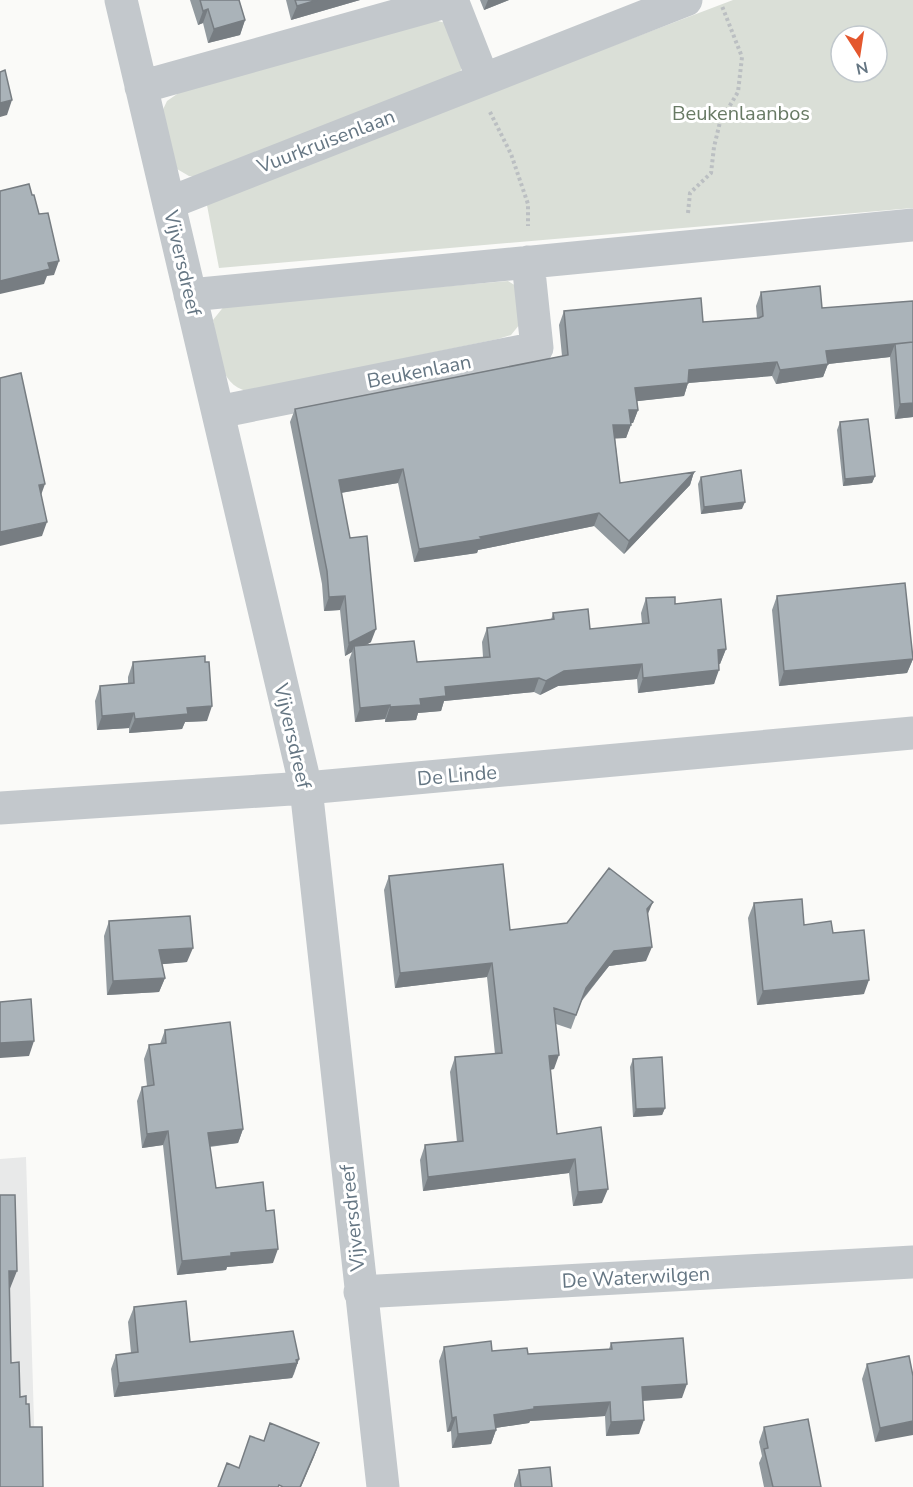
<svg xmlns="http://www.w3.org/2000/svg" width="913" height="1487" viewBox="0 0 913 1487" font-family="'Nunito Sans',sans-serif">
	<style>
		.built { fill: #e8e9e9 }
		.green { fill: #dadfd7; fill-rule: evenodd }
		.lines { fill: none; stroke-linecap: round; stroke-linejoin: round }
		.path { stroke: #bbbfc2; stroke-width: 4; stroke-dasharray: 3 3; stroke-linecap: butt }
		.minor { stroke: #c3c8cc; stroke-width: 33 }
		.wall { fill: #929a9f }
		.shaded-wall { fill: #777d82 }
		.building { fill: #aab3b9; stroke: #777d82; stroke-width: 1.5 }
		.labels { text-anchor: middle; stroke-width: 6; stroke-linejoin: round; paint-order: stroke }
		.park-label { font-size: 20px; fill: #687a64; stroke: #fff }
		.street-label { font-size: 20px; fill: #657683; stroke: #fff }
	</style>
	<rect width="100%" height="100%" fill="#fafaf8"/>
	<path class="built" d="M26 1157 36 1487H0V1159Z"/>
	<path class="green" d="M733 0H913V208L219 268 206 200ZM841 36H877V72H841Z
		M434 20 446 23 462 67 459 75 201 178 189 176 177 169 159 118 167 101 180 92Z
		M508 281 516 286 524 319 511 335 498 339 248 391C217 386 218 345 213 320L225 305Z"/>
	<g class="lines">
		<path class="path" d="M490 112 511 154 528 204V226
			M688 213 690 193 711 173 714 147 720 122 738 92 742 57 722 6"/>
		<path class="minor" d="M121 0 306 788 383 1487
			M452 0 483 79
			M141 87 452 0
			M169 203 686 0
			M190 295 913 225
			M218 412 537 348 528 262
			M0 808 306 788 913 733
			M360 1292 913 1262"/>
	</g>
	<path class="wall" d="M190 0H239L245 20 240 35 208 43 203 23 198 25Z
		M286 0H360L291 20Z
		M480 0H509L484 10Z
		M761 292 822 308 913 301V417L895 419 890 357 828 364 823 377 776 384 772 376 688 383 684 396 637 401 638 410 633 423H631L626 438H615L620 483 694 472 690 485 624 554 594 526 478 550 477 553 414 562 398 483 341 493 371 642 366 645 417 662 483 657 482 642 487 628 551 620 553 613 590 629 642 624 641 613 646 598 675 604 726 649 720 664H719L714 684 638 693 637 679 558 686 540 695 534 692 444 701 441 711 418 713 416 720 385 722V719L355 722 349 660 352 652 345 656 340 610 324 611 322 584 290 422 295 409 562 356 559 325 564 311 703 322 757 318 756 306Z
		M840 422 875 476 872 483 843 486 837 430Z
		M701 477 742 509 701 514 698 484Z
		M777 596 913 659 907 673 779 686 772 610Z
		M133 662 207 721 185 722 182 729 129 733V728L97 730 95 701 100 686 128 684V677Z
		M389 876 510 930 648 915 646 961 609 966 581 1002 571 1029 556 1024 554 1069 550 1070 557 1134 601 1127 602 1203 573 1206 569 1173 423 1191 420 1160 425 1145 457 1142 450 1072 455 1057 495 1054 487 977 395 988 384 890Z
		M754 903 804 925 833 933 864 994 757 1005 748 918Z
		M109 921 187 962 162 964 165 978 159 992 107 995 104 936Z
		M165 1030 243 1129 238 1143 210 1147 216 1188 266 1211 273 1263 227 1267 226 1270 177 1275 163 1145 142 1148 137 1101 142 1087 147 1086 144 1059 149 1045 160 1044Z
		M633 1059 665 1108 662 1115 633 1117 630 1067Z
		M134 1307 190 1342 299 1359 294 1374 292 1378 114 1397 111 1369 116 1355 131 1353 128 1322Z
		M611 1343 682 1398 643 1401 639 1434 606 1436 605 1416 530 1421 529 1423 495 1428 496 1430 491 1444 452 1448 451 1431 447 1432 439 1361 444 1347 528 1354 609 1349Z
		M867 1364 913 1376 875 1442 862 1379Z
		M764 1427 821 1487H764L759 1463 762 1456 759 1442Z
		M519 1470 552 1487H514V1484Z"/>
	<path class="shaded-wall" d="M317 0H360L291 20 297 6Z
		M488 0H509L484 10Z
		M208 9 203 23 198 25 203 11Z
		M245 20 240 35 208 43 214 29Z
		M12 100 7 115 0 117V103Z
		M59 261 54 275 47 276 44 284 0 294V281L48 263Z
		M895 344 890 357 828 364 823 377 776 384 780 370 826 351Z
		M777 362 772 376 688 383 684 396 630 402 635 388 689 370Z
		M913 403V417L895 419 900 404Z
		M629 410H638L633 423 624 424Z
		M613 425H631L626 438 608 439Z
		M403 469 398 483 334 494 339 480Z
		M694 472 690 485 624 554 629 541Z
		M875 476 872 483 843 486 845 479Z
		M45 484 40 498 39 485Z
		M745 502 742 509 701 514 704 507Z
		M599 513 594 526 478 550 477 553 414 562 419 549Z
		M47 522 42 536 0 546V532Z
		M345 596 340 610 324 611 329 597Z
		M376 629 371 642 355 651 354 646 352 652 345 656 349 643Z
		M726 649 720 664 712 665 718 650Z
		M913 659 907 673 779 686 784 671Z
		M642 664 637 679 558 686 540 695 546 681 564 671Z
		M719 670 714 684 638 693 643 678Z
		M539 678 534 692 444 701 441 711 418 713 416 720 385 722 390 707 420 699 445 687Z
		M390 705 385 719 355 722 360 708Z
		M212 706 207 721 185 722 182 729 129 733 135 719 187 708Z
		M134 713 129 728 97 730 102 716Z
		M653 902 647 916V909Z
		M652 947 646 961 609 966 580 1002 586 988 614 951Z
		M193 948 187 962 153 965 159 950Z
		M492 963 487 977 395 988 400 973Z
		M165 978 159 992 107 995 113 981Z
		M869 980 864 994 757 1005 763 991Z
		M34 1041 29 1056 0 1058V1043Z
		M559 1055 554 1069 544 1070 549 1056Z
		M665 1108 662 1115 633 1117 636 1109Z
		M243 1129 238 1143 203 1147 208 1133Z
		M168 1131 163 1145 142 1148 147 1134Z
		M575 1159 569 1173 423 1191 428 1177Z
		M608 1189 602 1203 573 1206 578 1192Z
		M278 1249 273 1263 227 1267 226 1270 177 1275 182 1261 231 1253Z
		M9 1271H17L9 1291Z
		M299 1359 292 1378 114 1397 119 1383Z
		M687 1384 682 1398 637 1401 642 1387Z
		M610 1402 605 1416 530 1421 529 1423 489 1429 494 1415 534 1407Z
		M456 1417 451 1431 447 1432 452 1418Z
		M644 1420 639 1434 606 1436 611 1422Z
		M913 1421V1435L875 1442 880 1428Z
		M496 1430 491 1444 452 1448 458 1434Z
		M319 1443 314 1457 301 1487H300Z"/>
	<path class="building" d="M200 0H239L245 20 214 29 208 9 203 11Z
		M295 0H317L297 6Z
		M5 70 12 100 0 103V72Z
		M29 184 32 195H34L39 214 48 213 59 261 48 263 50 269 0 281V191Z
		M820 286 822 308 913 301V342L826 351 828 364 780 370 777 362 689 370 688 383 635 388 638 410H629L631 425H613L620 483 694 472 629 541 599 513 480 537 482 539 419 549 403 469 339 480 350 538 367 536 376 629 349 643 345 596 329 597 327 571 295 409 568 355 564 311 701 298 703 322 759 318 763 316 761 292Z
		M913 342V403L900 404 895 344Z
		M21 373 45 484 39 485 47 522 0 532V378Z
		M868 419 875 476 845 479 840 422Z
		M741 470 745 502 704 507 701 477Z
		M905 583 913 659 784 671 777 596Z
		M675 597V604L721 599 726 649 718 650 719 670 643 678 642 664 564 671 546 681 539 678 445 687 446 696 420 699 421 705 390 707V705L360 708 354 646 414 641 417 662 490 657 487 628 554 619 553 613 588 609 590 629 649 623 646 598Z
		M205 656V662H209L212 706 187 708 188 714 135 719 134 713 102 716 100 686 134 683 133 662Z
		M503 864 510 930 567 923 609 868 653 902 647 909 652 947 614 951 586 988 576 1015 554 1008 559 1055 549 1056 557 1134 601 1127 608 1189 578 1192 575 1159 428 1177 425 1145 463 1141 455 1057 502 1053 492 963 400 973 389 876Z
		M802 899 804 925 831 921 833 933 864 930 869 980 763 991 754 903Z
		M190 916 193 948 159 950 165 978 113 981 109 921Z
		M31 999 34 1041 0 1043V1002Z
		M230 1022 243 1129 208 1133 216 1188 263 1182 266 1211 274 1210 278 1249 231 1253V1256L182 1261 168 1131 147 1134 142 1087 154 1085 149 1045 166 1043 165 1030Z
		M662 1057 665 1108 636 1109 633 1059Z
		M0 1195H15L17 1271H9L11 1363 19 1362 20 1397 26 1396V1404H29L30 1427H42L43 1487H0Z
		M186 1301 190 1342 293 1331 299 1359 296 1360 297 1363 119 1383 116 1355 138 1352 134 1307Z
		M683 1338 687 1384 642 1387 644 1420 611 1422 610 1402 534 1407V1409L494 1415 496 1430 458 1434 456 1417 452 1418 444 1347 491 1341 492 1351 527 1348 528 1354 612 1349 611 1343Z
		M909 1356 913 1376V1421L880 1428 867 1364Z
		M808 1419 821 1487H773L764 1449 768 1448 764 1427Z
		M270 1423 319 1443 300 1487H283L279 1485 278 1487H218L227 1463 239 1468 250 1436 264 1441Z
		M550 1467 552 1487H521L519 1470Z"/>
	<g class="labels">
		<g class="park-label">
			<text x="741" y="120">Beukenlaanbos</text>
		</g>
		<g class="street-label">
			<text transform="translate(326 141) rotate(-21)" y="7">Vuurkruisenlaan</text>
			<text transform="translate(183 263) rotate(77)" y="7">Vijversdreef</text>
			<text transform="translate(419 371) rotate(-11)" y="7">Beukenlaan</text>
			<text transform="translate(293 736) rotate(77)" y="7">Vijversdreef</text>
			<text transform="translate(457 775) rotate(-5)" y="7">De Linde</text>
			<text transform="translate(352 1218) rotate(-96)" y="7">Vijversdreef</text>
			<text transform="translate(636 1277) rotate(-3)" y="7">De Waterwilgen</text>
		</g>
	</g>
	<g transform="translate(859 54) rotate(168)"><circle r="28" fill="#ffffff" stroke="#c1c8cd" stroke-width="1.5"/>
	<path d="M0-4.5L10 22L0 15L-10 22Z" fill="#e4572e"/>
	<text y="-9" font-size="16" font-weight="bold" text-anchor="middle" fill="#657683">N</text>
	</g>
</svg>
